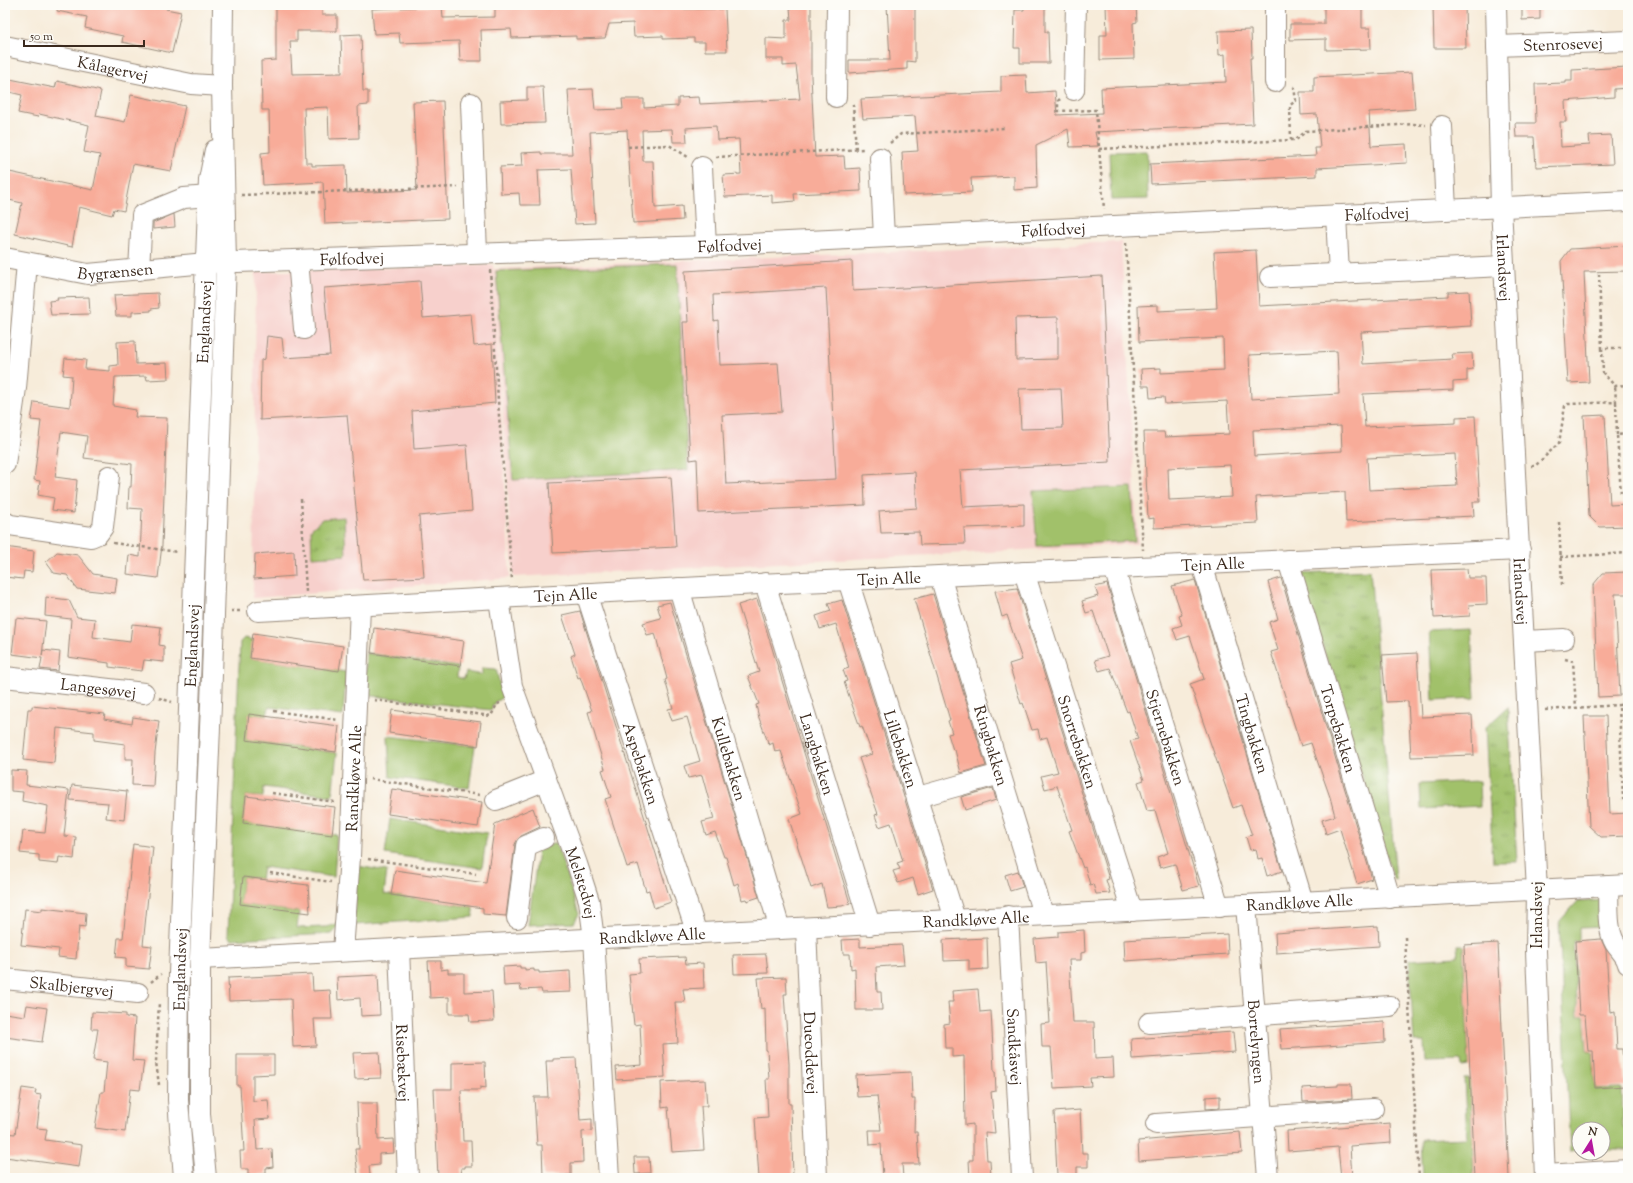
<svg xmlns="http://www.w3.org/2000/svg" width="1633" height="1183" viewBox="0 0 1633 1183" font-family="'Sorts Mill Goudy',serif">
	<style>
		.built { fill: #f7d0cc }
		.park { fill: url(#park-tufts); stroke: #6e7644 }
		.garden { fill: #a1c16a; stroke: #6e7644 }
		.building { fill: #f8ac99; fill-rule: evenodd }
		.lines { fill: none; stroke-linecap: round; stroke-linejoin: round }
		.minor-casing { stroke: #998b7c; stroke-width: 22 }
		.path { stroke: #998b7c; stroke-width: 2.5; stroke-dasharray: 3 3; stroke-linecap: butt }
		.minor { stroke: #fff; stroke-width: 20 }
		.labels { text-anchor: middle; stroke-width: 3; stroke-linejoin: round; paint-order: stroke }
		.street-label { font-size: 16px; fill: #3b2a1e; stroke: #fdfcf7 }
	</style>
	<defs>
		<pattern id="park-tufts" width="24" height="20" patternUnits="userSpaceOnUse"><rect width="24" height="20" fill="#a1c16a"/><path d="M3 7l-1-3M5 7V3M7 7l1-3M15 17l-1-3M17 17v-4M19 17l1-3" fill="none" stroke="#849d57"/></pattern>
	</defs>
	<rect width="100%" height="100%" fill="#fdfcf7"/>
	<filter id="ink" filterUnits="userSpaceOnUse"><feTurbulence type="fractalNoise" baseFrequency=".025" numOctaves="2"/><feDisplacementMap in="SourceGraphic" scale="8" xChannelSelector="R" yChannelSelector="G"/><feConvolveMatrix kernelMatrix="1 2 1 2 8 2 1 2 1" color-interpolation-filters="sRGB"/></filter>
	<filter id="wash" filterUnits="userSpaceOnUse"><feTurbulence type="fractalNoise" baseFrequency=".012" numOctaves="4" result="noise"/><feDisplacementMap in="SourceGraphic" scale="16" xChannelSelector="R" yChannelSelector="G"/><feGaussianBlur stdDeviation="0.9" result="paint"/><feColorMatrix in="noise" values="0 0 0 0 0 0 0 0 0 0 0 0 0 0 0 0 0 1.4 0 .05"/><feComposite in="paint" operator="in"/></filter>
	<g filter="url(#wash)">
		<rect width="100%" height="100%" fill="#f7ecda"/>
		<path class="built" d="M1121 242 1138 544 513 577 494 269Z
			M493 265 510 578 253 598 256 272Z"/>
		<path class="park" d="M344 517 346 555 312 557 311 529 322 519Z
			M1370 570 1396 879 1394 880 1300 573Z
			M1508 707 1517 862H1493L1485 728Z"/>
		<path class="garden" d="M1147 151 1148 199 1111 200 1109 152Z
			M677 264 688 470 513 480 496 271Z
			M1132 487 1135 541 1037 546 1033 491Z
			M1471 630 1475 698 1433 700 1429 632Z
			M244 638 253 640 250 658 346 672 343 716 269 707 267 716 249 714 246 740 337 753 332 796 264 787 263 797 246 796 243 823 337 835 334 877 263 867 261 879 243 877 240 904 299 912 297 928 326 927 337 924 336 930 332 934 231 939 228 935 240 642Z
			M366 653 458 667 457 677 464 679 466 672 482 675V668L496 669 503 697 495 702 491 710 365 695Z
			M388 736 475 746 469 788 390 777Z
			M1479 781 1480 806 1421 809 1420 784Z
			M390 819 487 833 482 868 385 854Z
			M556 842 579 914 574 923 528 925 538 851Z
			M357 866 387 871 384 894 473 907V917L354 925Z
			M1604 899 1606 927 1579 928V940L1573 941 1578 1016H1584L1587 1051 1592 1052 1595 1089 1622 1088 1623 1127H1628V1150H1603V1129H1579V1151L1570 1152 1559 922 1578 901Z
			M1457 945H1463L1469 1066 1462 1067 1461 1061 1425 1062 1424 1042H1414L1409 960 1458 957Z
			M1464 1078H1469L1474 1178H1423L1421 1140 1467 1138Z"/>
		<g id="blocks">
			<path class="building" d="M58 5H167L166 9 181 12 172 53 122 42 123 36 85 28 87 17 57 11Z
				M276 5H322V15H337V31H297V41H290L292 74 342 73 341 35 361 34 363 91H368V105L358 106 359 138 329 139 328 107 304 108 306 163H312V166L346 165 347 193 417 190 413 102 443 101 448 219 325 224 323 182 263 185 261 153 270 152 269 110H262L261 61 276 60Z
				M515 5H682L683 9H725L727 51H705V42H694V38L663 39V36L634 37 633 23 609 24 605 38 576 39V36L512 38 511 29 481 30 482 61H460L459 41 400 43 399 33 374 34 372 9 442 6 443 18 495 17V7Z
				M887 5H915V62L907 61V69L849 73V60H890Z
				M1024 5H1045V32H1048L1049 63H1020V48H1014L1015 10H1024Z
				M1106 5H1136L1137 22 1133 23 1134 59 1100 60V35H1107Z
				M1324 5H1362V28H1370L1371 49 1326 50V39L1290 40V24H1324Z
				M1433 5H1465L1466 48H1434Z
				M1522 5H1540V19L1522 20Z
				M811 6V76L815 157 844 156 845 169 860 168 861 191 794 194 795 201 772 203V195L725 197 723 175 741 174 739 139 717 140 716 126 686 128 687 142H673L672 129 642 130 643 161H653L655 208 682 206 683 220 633 223 627 130 590 132 595 223 575 224 571 169 538 170 540 205H520L519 193 501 194 500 167 522 166 521 153 541 152V154H572L568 90 593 89 595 110 623 109 622 99H644V108L678 106V98L699 97 700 104 800 99 796 65 783 66V59H766V38L786 39V20H791L790 7Z
				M1251 30 1252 58H1250L1253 124 1095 132 1098 146 1070 147 1068 129 1036 145 1037 188 1014 190V176L971 178 972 192 904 195 902 152 918 151 915 116 863 119 861 99 1001 92V76L1026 75 1027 93 1055 91 1057 115 1102 113 1101 88 1226 82 1225 54 1219 55 1218 31Z
				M1628 67V88L1614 89V97L1565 101 1566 122H1560L1561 147 1590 145 1589 136 1611 135 1613 164 1536 167 1534 137H1516L1515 123H1536L1535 84 1566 83V81H1572V70Z
				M1412 72 1415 109 1369 112 1371 146 1406 144 1407 163 1317 168V176L1151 184 1150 164 1316 156 1315 148H1320L1317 114 1301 115 1300 92H1314V77Z
				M5 78 55 88 57 81 101 91 96 116 125 122 131 95 185 106 171 171 133 164 124 211 114 209 112 215 79 207 72 247 15 234 22 203 5 199V171L93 190 100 155 84 152 89 125 39 114 38 117 18 113 22 95 5 91Z
				M527 87H543L545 123 501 124 500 101 527 100Z
				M174 214 175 227 153 229V223Z
				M1628 246V271L1584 272 1589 382 1568 383 1561 261 1570 249Z
				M1256 250 1259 306 1448 296V292L1469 291 1471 326 1361 332 1363 364 1453 359 1452 354 1472 353 1473 369 1467 370V381L1453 382V390L1363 394 1365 427 1456 423V417L1475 416 1480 502H1473L1474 516 1346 522 1345 492 1256 497 1258 523 1154 528V518L1148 519 1144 432H1164L1165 437 1229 434 1227 401 1165 404 1164 397 1150 398 1149 386H1142L1141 369 1161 368V373L1224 370 1223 338 1139 342 1138 306 1158 305V311L1217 308 1214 252ZM1337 351 1339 394 1251 399 1249 355ZM1341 426 1342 451 1254 456 1253 430ZM1455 454 1457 486 1369 490 1367 458ZM1230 465 1232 497 1169 500 1168 468Z
				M852 261 853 291 1102 276 1110 462 960 470 963 507 1024 504V526L964 528 965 544 920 545 919 532 881 533 879 511 917 508 915 472 864 475 865 505 699 513 697 459 690 460 683 322H688L685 271ZM826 288 836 479 726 484 722 415 782 412 778 363 720 365 718 320 714 321 713 295ZM1058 317V359L1016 360 1015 318ZM1061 388 1063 428 1021 429 1019 389Z
				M420 281 423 318 471 314 474 346 492 344 495 403 412 411 414 449 467 445 472 511 419 516 424 577 363 580 347 415 260 420 261 360 265 359 267 336 282 338 284 358 330 355 324 288Z
				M158 293 159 308 151 309V311L132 312V316H116L114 295Z
				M89 297 90 314 51 315 49 301 58 300 57 298Z
				M135 341 136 364 167 363 168 379 147 380 146 376 115 377 113 406 136 410 135 417 167 418 162 545 158 578 127 574 129 555 140 557 142 509 128 508 129 487H131L132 464 84 458 87 436 61 432 55 477 77 480 74 513 52 510 54 498 38 495 40 481 34 480 41 421 31 420 34 402 70 407 72 376 63 375 65 358 86 360 85 369 110 371V366L118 365 117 342Z
				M1605 415 1610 505 1628 504V526L1600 527 1589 516 1584 416Z
				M671 477 676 547 553 553 549 483Z
				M5 547 34 551 32 572 24 571 23 579 5 577Z
				M294 551 295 576 254 579 255 554Z
				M57 552 78 555 93 574 117 578 115 593 77 589 67 575 54 573 46 562Z
				M1467 569 1468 578H1486L1487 604 1469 605 1470 616 1434 618 1432 570Z
				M1628 572V594H1615L1620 696 1598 697 1593 585 1603 573Z
				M1281 578 1372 879 1357 884 1340 829 1326 834 1322 820 1335 816 1330 797 1311 743 1301 746 1271 652 1278 650 1269 622 1278 619 1268 582Z
				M1195 580 1282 871 1267 876 1262 858 1258 859 1256 849 1250 850 1246 837 1252 835 1241 805 1233 808 1190 684 1204 679 1190 636 1177 640 1173 628 1182 625 1179 616 1182 615 1172 586Z
				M1107 584 1146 711 1199 886 1183 890 1175 864 1160 868 1157 857 1168 853 1155 810 1147 811 1138 782 1144 780 1130 741 1138 739 1129 711 1127 712 1110 668 1099 671 1095 660 1108 656 1093 611 1086 613 1082 601 1098 596 1095 587Z
				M1017 588 1109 879 1106 880 1110 893 1096 894 1093 884 1090 885 1085 867 1083 868 1069 831 1072 830 1057 786 1045 789 1041 776 1058 772 1047 737 1040 739 1038 729 1032 730 1023 703 1021 704 1009 664 1022 660 1007 615 1002 617 995 591Z
				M933 594 986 766 961 773 955 750H953L948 734 952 733 948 721 950 720 914 599Z
				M46 597 69 600 77 617 95 619 93 637 130 642 132 624 161 627 159 645 164 646V662L144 660 142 671 109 667V663L68 657 71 619 45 616Z
				M757 599 850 903 842 906 827 907 822 884 811 888 789 819 802 814 781 751 775 752 773 743 769 745 759 718 756 705 759 704 748 676 759 672 738 605Z
				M842 600 933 889 918 894 913 878 898 883 893 871 900 869 897 863 903 861 891 823 879 827 875 815 878 814 859 758 872 754 862 726 860 727 844 682 847 681 843 670 849 668 836 624 820 629 816 616 831 611 828 604Z
				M670 602 720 766 759 897 747 901 746 899 742 900 738 883 734 885 726 857H724L715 832 706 835 702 822 714 819 702 775 688 778 684 766 700 761 687 717 672 721 668 709 673 708 665 680 667 679 655 633 647 635 643 623 661 618 657 605Z
				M580 611 671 902 654 908 649 890 646 891 638 864 627 867 605 799 611 797 602 770 605 769 588 712 592 711 580 677 578 678 571 656 575 654 562 615Z
				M16 618 46 621 42 656 43 650 60 652 58 671 40 669 42 658 12 654Z
				M374 628 464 641 460 666 371 653Z
				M253 633 343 646 339 671 250 658Z
				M1417 653 1421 717 1472 715 1474 755 1411 757 1408 701 1386 702 1382 655Z
				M32 706 105 714 104 719 132 724 133 717 159 721 155 753 153 786 132 785 133 759H125V744L94 740V732L57 728 54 763 23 760 28 709H32Z
				M392 710 481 722 478 746 389 733Z
				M249 714 339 726 336 752 246 740Z
				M1584 716H1606L1610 814 1628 813V836L1601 837 1589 826Z
				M11 770 27 771 26 785 69 790 64 836 76 837 74 859 59 857 58 864 39 862V855L20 853 23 831 45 833 48 806 22 801 23 792 11 791Z
				M72 785 127 791 124 820 106 818 108 803 70 800Z
				M993 788 996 800 965 810 961 797Z
				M392 789 482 802 478 827 388 814Z
				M246 796 335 807 332 835 243 823Z
				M533 808 540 827 521 836 515 844 506 916 483 914V908L391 895 395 870 486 883 495 824Z
				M133 844 153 847 143 945 152 946 149 969 126 967V958L116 957 118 938H123Z
				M1018 871 1023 887 1010 891 1005 875Z
				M243 877 308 885 310 913 240 904Z
				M42 908 86 913 85 927 79 926 76 959 58 957 59 949 21 945 25 909 42 911Z
				M1378 926 1379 946 1276 953 1275 933Z
				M1084 930 1085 952 1081 953V960H1069L1073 1022H1094L1095 1059 1113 1058 1114 1077 1090 1078 1091 1086 1054 1088 1051 1047H1042L1041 1024 1050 1023 1046 962 1036 963 1034 939 1058 937V932Z
				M1227 934 1228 954 1125 961 1124 940Z
				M987 938 988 969 969 970V960L944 961 943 940Z
				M860 939V947L902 945 904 965 876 967 877 992H881L882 1010H856L855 968 851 969 850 954H843L842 940Z
				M1601 939 1606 950 1610 1013 1615 1012 1617 1049H1622L1625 1086 1595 1088 1593 1051H1588L1585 1015H1579L1575 941Z
				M1498 943 1509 1178H1475L1464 945Z
				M766 954 768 973 734 974 733 955Z
				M685 957 686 964 703 963 704 988 683 989 685 1002H675L678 1043 663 1044 665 1077 617 1080 616 1067 642 1065 640 1024 634 1025 629 974 640 973 639 959Z
				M428 961H441V970L448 969V973H464V992L492 991 494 1021 470 1022 469 1014H449V997L430 998Z
				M520 966V968H525V970L534 969V971H539V973L570 971 571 992 542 993 541 989 521 990 520 985 504 986 503 967Z
				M312 974 313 991 330 990 332 1019H314L316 1046 293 1047 291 999 229 1001 228 978Z
				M378 975 380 1015 361 1016 360 998 338 1000 337 977Z
				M786 977 787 994H784L789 1064V1104H791L793 1178H759L755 1118 768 1117 766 1079H769L767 1050H766L765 1008 761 1009 758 978Z
				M978 989 980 1012 991 1011 994 1070H995L996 1091 991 1092 995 1133 985 1132 987 1160H990L991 1178H970L969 1160H973V1124L965 1125 964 1056 952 1057V1048H945L944 1024 950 1023 948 1002H953L952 991Z
				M27 1005 47 1008 42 1042 5 1037V1013L25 1016Z
				M92 1012 126 1014V1017L135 1018 132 1060 144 1061 140 1090 130 1089 125 1132 95 1128 101 1092H104L107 1062 93 1060 98 1029H91Z
				M1384 1022 1385 1042 1282 1049 1280 1029Z
				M1233 1032 1235 1052 1132 1059 1131 1039Z
				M379 1052 381 1078 355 1079 353 1053Z
				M237 1055H274V1074L253 1075V1101L268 1100 270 1119 255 1120 257 1150 272 1149 273 1167 266 1168V1174L248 1175V1169H241L240 1151H244L240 1086H237Z
				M576 1058 580 1120 592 1119V1131L582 1132 583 1162 571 1163V1175L543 1176 542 1145H537L534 1097H548L546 1061H553V1059Z
				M485 1062 486 1088 480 1087V1090H461L463 1141H471L472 1166H465V1168H461L462 1177H438L434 1089H452V1063Z
				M911 1072 912 1099H915L914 1132H917L919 1164H902L903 1178H883L881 1144 870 1145 869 1130H881L877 1096 857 1097 856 1075Z
				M705 1080 707 1106H701L704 1150 672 1152 668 1107 662 1108 661 1082Z
				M1338 1084H1351L1352 1099 1303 1102 1302 1088 1338 1086Z
				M22 1088 36 1090 35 1094 41 1095 37 1128 47 1129 45 1140 82 1145 79 1167 5 1157V1133L15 1134Z
				M1220 1096V1108L1206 1109V1097Z
				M357 1103H377L378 1140 393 1139 394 1153 379 1154V1165L369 1166 370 1175 358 1176 355 1149H359Z
				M1080 1110 1082 1153H1088V1167H1077V1175H1057L1054 1112Z
				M1390 1123 1391 1143 1350 1146 1352 1178H1341L1338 1147 1288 1151 1287 1131Z
				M1240 1132 1242 1153 1139 1161 1138 1141Z
				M634 1157H649L650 1173 635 1174Z"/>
		</g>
	</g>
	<g filter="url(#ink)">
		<use href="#blocks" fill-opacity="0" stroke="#998b7c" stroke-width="1"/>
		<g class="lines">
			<defs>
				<g id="minor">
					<path d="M1275 5V82"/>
					<path id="s1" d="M1496 5 1501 207 1537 891 1536 951 1545 1178"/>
					<path id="s2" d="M5 46 191 84 222 86"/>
					<path id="s3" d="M1497 46 1628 41"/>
					<path d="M1074 90 1076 5"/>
					<path d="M836 97 837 5"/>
					<path d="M471 103 477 253"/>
					<path d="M1442 126 1446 210"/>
					<path d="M880 158 884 237"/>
					<path d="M702 167 706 246"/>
					<path d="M1336 215 1339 274"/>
					<path id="s4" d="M5 258 88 274 206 263 706 246 1628 201"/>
					<path d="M298 260 304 329"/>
					<path d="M139 270 142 215 184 198 209 196"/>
					<path d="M1270 277 1504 266"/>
					<path d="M5 464 16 388 27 263"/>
					<path d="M5 522 10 525 91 537 98 534 103 527 109 476"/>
					<path id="s5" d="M1288 560 1390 898"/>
					<path id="s6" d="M1202 564 1303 902"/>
					<path id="s7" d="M1114 568 1219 907"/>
					<path id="s8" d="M1024 572 1132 911"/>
					<path id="s9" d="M940 576 1043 914"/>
					<path id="s10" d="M848 580 955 919"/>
					<path id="s11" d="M765 583 870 925"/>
					<path id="s12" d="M679 588 780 929"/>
					<path id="s13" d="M586 593 697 934"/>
					<path id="s14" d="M499 599 512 686 577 864 589 901 594 939 609 1178"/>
					<path id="s15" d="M258 611 758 584 1520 550"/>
					<path d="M1524 641 1564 639"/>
					<path id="s16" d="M5 677 144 693"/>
					<path d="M918 797 1000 774"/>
					<path d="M496 800 546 780"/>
					<path d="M1608 886C1609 903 1606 928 1615 943 1620 951 1626 955 1628 964"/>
					<path id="s17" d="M1246 905 1268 1178"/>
					<path id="s18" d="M1008 916 1022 1178"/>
					<path d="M517 918 526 846 544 838"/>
					<path id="s19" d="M806 928 817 1178"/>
					<path id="s20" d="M399 948 408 1178"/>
					<path id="s21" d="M343 951 350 857 360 606"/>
					<path id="s22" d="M200 959 1628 885"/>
					<path id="s23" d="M5 979 138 993"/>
					<path d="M1149 1023 1390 1006"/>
					<path d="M1156 1124 1373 1109"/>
					<path d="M1545 1175 1628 1170"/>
					<path id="s24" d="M184 1178 178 1100 179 974 209 180 215 150"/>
					<path d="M206 1178 200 1114V959L211 704 226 262 222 86 223 5"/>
				</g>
			</defs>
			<use href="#minor" class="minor-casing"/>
			<path class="path" d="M1060 99 1058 101V111L1096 110 1104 209
				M853 104 856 150
				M1291 140 1290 105 1296 101 1294 87 1291 86
				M890 143 901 134 1005 128
				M628 147 669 145 688 157
				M1099 149 1291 140H1296L1306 131 1413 124 1426 125
				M716 157 865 149
				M241 195 458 187
				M1126 243 1143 550
				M490 270 499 416 512 580
				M1599 274 1602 348H1628
				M1602 348 1603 373 1615 386 1628 385
				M1616 402 1617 435
				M1628 434 1617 435 1621 494 1628 493
				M1531 466H1535L1559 443 1565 406 1568 404 1616 402 1615 386
				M301 499 306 592
				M1559 522 1562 585
				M113 543 178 552
				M1560 557 1628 553
				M231 611H242
				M1565 659 1573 661 1576 708
				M159 698 172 702
				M374 700 491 716 497 704 500 703
				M1628 704 1619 705 1623 799H1628
				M1545 710 1619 705
				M274 711 339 720
				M370 779 480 795
				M272 793 335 802
				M368 859 476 874
				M270 873 331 882
				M1405 937 1419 1178
				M151 982 161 974
				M159 1085 156 1062 159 1002"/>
			<use href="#minor" class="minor"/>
		</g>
	</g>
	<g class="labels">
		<g class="street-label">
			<text dy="6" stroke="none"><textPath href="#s3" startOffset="66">Stenrosevej</textPath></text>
			<text dy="6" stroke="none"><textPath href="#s2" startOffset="110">Kålagervej</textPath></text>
			<text dy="6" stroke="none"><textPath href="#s4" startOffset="1375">Følfodvej</textPath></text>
			<text dy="6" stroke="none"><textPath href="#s4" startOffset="1051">Følfodvej</textPath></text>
			<text dy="6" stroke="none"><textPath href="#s4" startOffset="727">Følfodvej</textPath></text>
			<text dy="6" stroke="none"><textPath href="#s4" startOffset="349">Følfodvej</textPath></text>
			<text dy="6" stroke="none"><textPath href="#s1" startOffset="263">Irlandsvej</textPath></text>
			<text dy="6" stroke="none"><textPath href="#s4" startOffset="112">Bygrænsen</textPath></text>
			<text dy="6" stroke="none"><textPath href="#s24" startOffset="857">Englandsvej</textPath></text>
			<text dy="6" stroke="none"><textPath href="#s15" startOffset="956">Tejn Alle</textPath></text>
			<text dy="6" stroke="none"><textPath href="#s15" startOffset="632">Tejn Alle</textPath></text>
			<text dy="6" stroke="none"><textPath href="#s1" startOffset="587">Irlandsvej</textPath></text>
			<text dy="6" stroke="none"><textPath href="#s15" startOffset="308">Tejn Alle</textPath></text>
			<text dy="6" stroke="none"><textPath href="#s24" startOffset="533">Englandsvej</textPath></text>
			<text dy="6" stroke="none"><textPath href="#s16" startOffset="94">Langesøvej</textPath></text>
			<text dy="6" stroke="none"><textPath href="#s5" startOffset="176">Torpebakken</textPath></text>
			<text dy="6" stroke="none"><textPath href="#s6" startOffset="177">Tingbakken</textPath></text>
			<text dy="6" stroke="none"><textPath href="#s7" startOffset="177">Stjernebakken</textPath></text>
			<text dy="6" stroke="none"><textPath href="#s8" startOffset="178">Snorrebakken</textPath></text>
			<text dy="6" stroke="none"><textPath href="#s9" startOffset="177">Ringbakken</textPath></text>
			<text dy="6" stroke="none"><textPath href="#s10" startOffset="177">Lillebakken</textPath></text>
			<text dy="6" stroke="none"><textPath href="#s11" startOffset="179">Langbakken</textPath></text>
			<text dy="6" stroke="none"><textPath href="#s12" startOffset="178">Kullebakken</textPath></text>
			<text dy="6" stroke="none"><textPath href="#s13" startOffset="179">Aspebakken</textPath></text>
			<text dy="6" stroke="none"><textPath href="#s21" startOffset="173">Randkløve Alle</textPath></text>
			<text dy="6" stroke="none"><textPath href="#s14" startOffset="297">Melstedvej</textPath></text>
			<text dy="6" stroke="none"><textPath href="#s22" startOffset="1101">Randkløve Alle</textPath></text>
			<text transform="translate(1536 915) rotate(-90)" y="6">Irlandsvej</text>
			<text dy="6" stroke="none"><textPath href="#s22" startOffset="777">Randkløve Alle</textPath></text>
			<text dy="6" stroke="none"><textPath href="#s22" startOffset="453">Randkløve Alle</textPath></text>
			<text dy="6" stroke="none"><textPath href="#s24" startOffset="209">Englandsvej</textPath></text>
			<text dy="6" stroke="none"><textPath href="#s23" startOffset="67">Skalbjergvej</textPath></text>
			<text dy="6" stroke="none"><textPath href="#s17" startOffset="137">Borrelyngen</textPath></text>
			<text dy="6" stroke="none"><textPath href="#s18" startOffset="131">Sandkåsvej</textPath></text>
			<text dy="6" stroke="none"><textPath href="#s19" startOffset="125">Dueoddevej</textPath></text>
			<text dy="6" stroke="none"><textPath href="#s20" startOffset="115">Risebækvej</textPath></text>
		</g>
	</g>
	<rect width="1633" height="1183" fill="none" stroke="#fdfcf7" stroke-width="20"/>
	<g transform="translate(1591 1141) rotate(11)"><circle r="19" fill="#fdfcf7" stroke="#afa8a0"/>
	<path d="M0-3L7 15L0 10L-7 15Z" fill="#b5179e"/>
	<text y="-6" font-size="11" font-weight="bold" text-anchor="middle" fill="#3b2a1e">N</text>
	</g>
	<path d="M24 40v6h120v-6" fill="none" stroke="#3b2a1e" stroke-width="2"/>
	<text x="30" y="40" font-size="12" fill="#3b2a1e" stroke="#fdfcf7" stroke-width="3" paint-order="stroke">50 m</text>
</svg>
